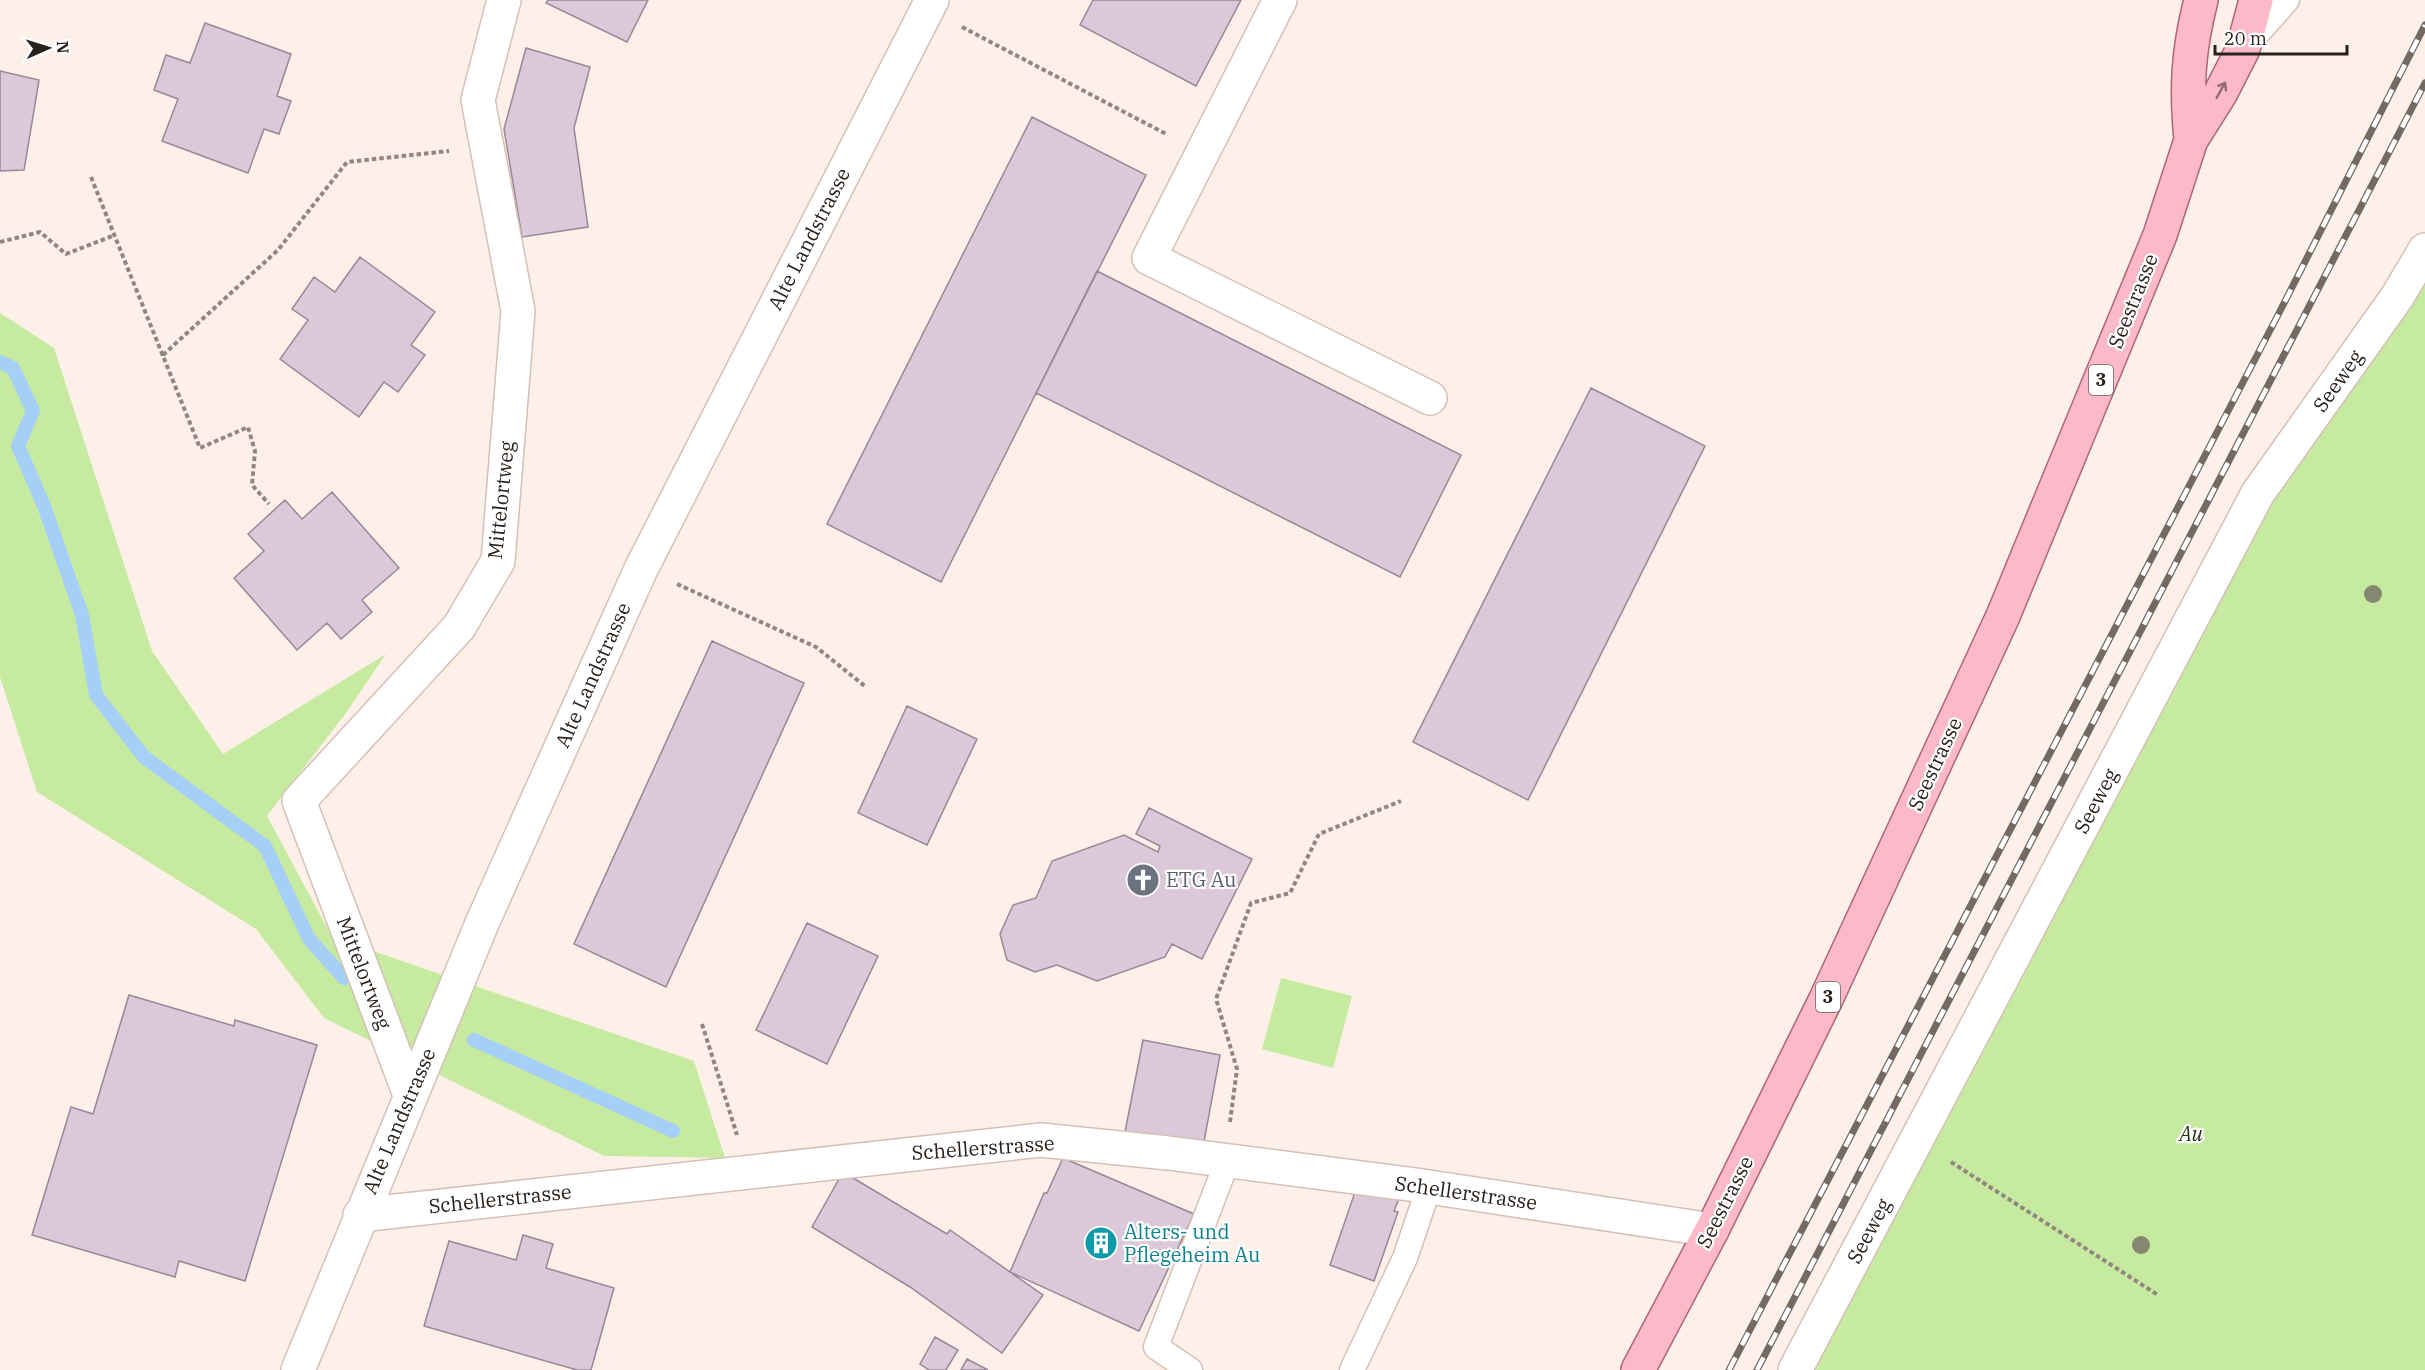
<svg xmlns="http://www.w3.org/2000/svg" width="2425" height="1370" viewBox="0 0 2425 1370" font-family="'IBM Plex Serif',serif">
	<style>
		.green { fill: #c7eaa1 }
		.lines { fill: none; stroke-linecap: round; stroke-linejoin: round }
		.stream { stroke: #a6cff8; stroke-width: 14 }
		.building { fill: #dbc8d8; stroke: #988796; stroke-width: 1.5 }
		.service-casing { stroke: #d6c0b5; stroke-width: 27 }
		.pedestrian-casing { stroke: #d6c0b5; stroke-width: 36 }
		.minor-casing { stroke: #d6c0b5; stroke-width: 36 }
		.primary-casing { stroke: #b06576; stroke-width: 36 }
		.path { stroke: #918680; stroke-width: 4; stroke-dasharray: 4.5 3; stroke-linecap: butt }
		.service { stroke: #fff; stroke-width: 24 }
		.pedestrian { stroke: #fff; stroke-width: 33 }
		.minor { stroke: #fff; stroke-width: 33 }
		.primary { stroke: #fbb9ca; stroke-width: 33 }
		.rail-casing { stroke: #736a64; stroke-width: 7 }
		.rail { stroke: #fff; stroke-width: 4.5; stroke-dasharray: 14; stroke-linecap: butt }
		.tree { fill: #858770 }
		.oneway { stroke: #926d73 }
		.labels { text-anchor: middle; stroke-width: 4.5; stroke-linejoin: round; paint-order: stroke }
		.shield { fill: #fff; stroke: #696460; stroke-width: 1.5 }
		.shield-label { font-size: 18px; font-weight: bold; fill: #29211c }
		.street-label { font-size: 20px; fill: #29211c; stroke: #fff }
		.worship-label { font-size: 20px; fill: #5b616d; stroke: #fff; text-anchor: start }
		.park-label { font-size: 20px; font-style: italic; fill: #22310d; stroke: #fff }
		.culture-label { font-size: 20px; fill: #0d838f; stroke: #fff; text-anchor: start }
	</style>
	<rect width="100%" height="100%" fill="#fdf0e9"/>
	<path class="green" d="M2425 250V1370H1795L2258 493Z
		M0 313 54 348 152 651 223 754 386 654 346 713 267 816 332 937 694 1061 725 1158 604 1156 324 1018 256 929 37 792 0 677Z
		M1281 978 1352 996 1333 1068 1262 1049Z"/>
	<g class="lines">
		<path class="stream" d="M0 362 13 368 33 411 18 446 44 506 82 615 96 695 144 757 265 846 309 939 344 978
			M474 1040 673 1131"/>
	</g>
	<path class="building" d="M548 0H648L627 42 546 3Z
		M1093 0H1241L1196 86 1080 25Z
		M205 23 291 54 277 96 291 101 279 134 264 129 248 173 162 141 178 99 154 90 166 55 190 63Z
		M526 48 590 67 574 128 588 227 522 237 504 129Z
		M0 71 39 80 24 170 0 171Z
		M1032 117 1146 175 941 582 827 524Z
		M360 257 435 312 411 345 425 355 398 392 384 382 359 417 280 359 308 320 292 309 314 277 335 292Z
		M1097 271 1461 455 1400 577 1036 393Z
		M1591 388 1705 446 1528 800 1413 742Z
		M332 492 399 568 362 600 372 612 341 639 327 623 297 650 234 578 264 551 248 534 285 500 302 519Z
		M712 641 804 683 666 987 574 944Z
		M907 706 977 739 927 845 858 813Z
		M1149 808 1252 859 1202 959 1172 944 1165 957 1097 981 1057 965 1035 972 1007 960 1000 934 1013 905 1036 898 1052 861 1124 835 1158 852 1160 846 1136 834Z
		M807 923 878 956 827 1064 756 1030Z
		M129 995 234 1026 235 1020 317 1045 245 1281 179 1261 175 1277 32 1235 71 1107 93 1114Z
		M1143 1040 1220 1055 1203 1147 1125 1132Z
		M1063 1158 1194 1214 1139 1331 1010 1272 1044 1193H1047Z
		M843 1172 947 1234 950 1230 1043 1295 1002 1353 910 1287 812 1227Z
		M1356 1189 1399 1198 1394 1211 1398 1212 1374 1281 1330 1265Z
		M523 1235 553 1244 546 1268 614 1288 591 1370H577L424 1326 449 1241 516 1260Z
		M935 1337 958 1350 946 1370H929L920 1364Z
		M967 1359 988 1370H961Z"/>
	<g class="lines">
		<defs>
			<path id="service" d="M2247 45 2287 0
				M1190 1370 1156 1347 1222 1175 1225 1160
				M1352 1370 1405 1258 1429 1187"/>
			<path id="pedestrian" d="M1280 0 1149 258 1430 398"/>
			<path id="minor" d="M410 1095 299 801 459 627 498 561 518 311 478 100 504 0
				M360 1215 1041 1140 1168 1153 1416 1185 1712 1230
				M298 1370 483 921 641 569 932 0
				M1795 1370 2258 493 2397 297 2425 250"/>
			<path id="primary" d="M2191 140C2186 88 2188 51 2201 0
				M1638 1370 1712 1230 1826 999 2003 616 2160 235 2191 140 2220 94 2243 49 2256 0"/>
		</defs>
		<use href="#service" class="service-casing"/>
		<use href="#pedestrian" class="pedestrian-casing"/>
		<use href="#minor" class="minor-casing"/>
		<use href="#primary" class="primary-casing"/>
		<path class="path" d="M962 27 1168 135
			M91 177 200 448 248 427 255 451 252 485 269 504
			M0 242 40 232 66 254 115 235
			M163 355 278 250 347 162 449 151
			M677 584 816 647 866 687
			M702 1024 737 1135
			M1230 1122 1237 1069 1216 999 1251 903 1290 893 1319 834 1401 801
			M1951 1162 2158 1295"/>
		<use href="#service" class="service"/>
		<use href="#pedestrian" class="pedestrian"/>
		<use href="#minor" class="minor"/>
		<use href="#primary" class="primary"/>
		<defs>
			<path id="rail" d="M1729 1370 2278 315 2425 25
				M1757 1370 2425 83"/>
		</defs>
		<use href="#rail" class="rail-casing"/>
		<use href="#rail" class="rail"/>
	</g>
	<g class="tree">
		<circle cx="2373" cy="594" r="9"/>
		<circle cx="2141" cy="1245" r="9"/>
	</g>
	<defs><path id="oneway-shaft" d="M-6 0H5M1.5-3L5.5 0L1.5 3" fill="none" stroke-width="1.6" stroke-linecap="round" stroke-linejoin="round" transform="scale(1.5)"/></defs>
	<use class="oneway" href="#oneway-shaft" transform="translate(2221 90) rotate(-61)"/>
	<defs>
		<symbol id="church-disc" viewBox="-11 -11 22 22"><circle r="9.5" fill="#6b7280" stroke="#fff"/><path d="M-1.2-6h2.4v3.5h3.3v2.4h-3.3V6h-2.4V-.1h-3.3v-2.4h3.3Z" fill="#fff"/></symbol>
		<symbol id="building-disc" viewBox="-11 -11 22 22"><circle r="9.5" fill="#0f9aa8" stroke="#fff"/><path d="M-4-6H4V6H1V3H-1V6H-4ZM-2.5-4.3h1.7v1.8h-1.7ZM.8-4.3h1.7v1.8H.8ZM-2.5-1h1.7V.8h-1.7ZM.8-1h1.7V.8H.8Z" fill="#fff"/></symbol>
	</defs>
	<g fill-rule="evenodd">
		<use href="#church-disc" x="1124" y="861" width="38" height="38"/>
		<use href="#building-disc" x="1082" y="1224" width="38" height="38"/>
	</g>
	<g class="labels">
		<g class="shield">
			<rect x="2089" y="365" width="24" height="30" rx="4.5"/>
			<rect x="1816" y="982" width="24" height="30" rx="4.5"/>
		</g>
		<g class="shield-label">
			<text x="2101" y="386">3</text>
			<text x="1828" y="1003">3</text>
		</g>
		<g class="street-label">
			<text transform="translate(809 239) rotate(-63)" y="7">Alte Landstrasse</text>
			<text transform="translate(2133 301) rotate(-68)" y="7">Seestrasse</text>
			<text transform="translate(2338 381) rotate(-55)" y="7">Seeweg</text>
			<text transform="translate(501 500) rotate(-84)" y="7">Mittelortweg</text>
			<text transform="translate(593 675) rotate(-66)" y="7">Alte Landstrasse</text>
			<text transform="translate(1935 764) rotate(-65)" y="7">Seestrasse</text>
			<text transform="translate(2096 801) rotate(-62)" y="7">Seeweg</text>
			<text transform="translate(364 973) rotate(69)" y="7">Mittelortweg</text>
			<text transform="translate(399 1121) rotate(-67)" y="7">Alte Landstrasse</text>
			<text transform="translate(983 1148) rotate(-4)" y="7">Schellerstrasse</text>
			<text transform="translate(1466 1193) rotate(8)" y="7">Schellerstrasse</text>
			<text transform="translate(500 1199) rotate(-6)" y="7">Schellerstrasse</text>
			<text transform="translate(1725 1202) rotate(-63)" y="7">Seestrasse</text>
			<text transform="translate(1869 1231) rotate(-62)" y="7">Seeweg</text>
		</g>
		<g class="worship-label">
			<text x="1166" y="887">ETG Au</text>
		</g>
		<g class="park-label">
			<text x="2191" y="1141">Au</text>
		</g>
		<g class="culture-label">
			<text x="1124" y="1239">Alters- und<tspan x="1124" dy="23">Pflegeheim Au</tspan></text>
		</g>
	</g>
	<g transform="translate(48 48) rotate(87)" stroke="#ffffff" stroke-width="4.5" paint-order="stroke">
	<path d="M0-4.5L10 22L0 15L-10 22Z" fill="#29211c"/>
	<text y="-9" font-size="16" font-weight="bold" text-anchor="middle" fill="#29211c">N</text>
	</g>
	<path d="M2215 45v9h132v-9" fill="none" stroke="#29211c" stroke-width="3"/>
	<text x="2224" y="45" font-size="18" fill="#29211c" stroke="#ffffff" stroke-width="4.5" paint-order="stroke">20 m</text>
</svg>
